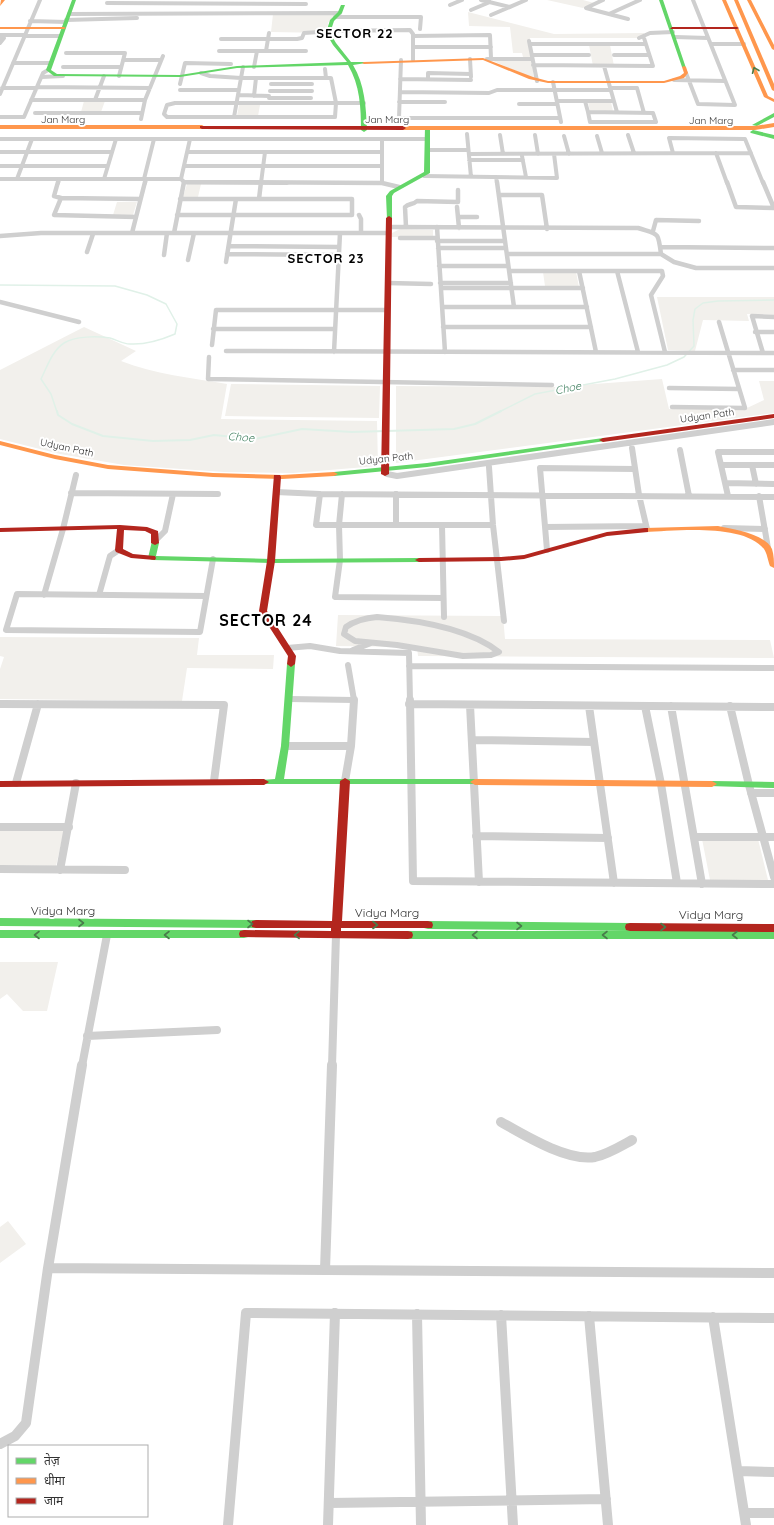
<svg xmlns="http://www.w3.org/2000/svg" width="774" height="1525" viewBox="0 0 774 1525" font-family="Quicksand,'Noto Sans Devanagari',sans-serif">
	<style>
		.green { fill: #f2f0ec }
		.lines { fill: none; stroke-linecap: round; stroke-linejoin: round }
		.stream-far1 { stroke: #e0f1e8; stroke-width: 1.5 }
		.stream { stroke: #e0f1e8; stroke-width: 2 }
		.street-far4 { stroke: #cfcfcf; stroke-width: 4 }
		.street-far3 { stroke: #cfcfcf; stroke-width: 4.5 }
		.street-far2 { stroke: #cfcfcf; stroke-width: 6 }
		.street-far1 { stroke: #cfcfcf; stroke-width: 8 }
		.street { stroke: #cfcfcf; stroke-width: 10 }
		.fast { fill: #63d668; fill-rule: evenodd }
		.slow { fill: #ff974d; fill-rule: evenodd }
		.jam { fill: #b3261e; fill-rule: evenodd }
		.oneway { stroke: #497c4b }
		.labels { text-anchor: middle; stroke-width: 4; stroke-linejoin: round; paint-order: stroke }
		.far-street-label { font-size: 10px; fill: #333; stroke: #fff }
		.far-water-label { font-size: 11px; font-style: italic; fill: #428161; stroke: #fff }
		.street-label { font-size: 12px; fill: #333; stroke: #fff }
		.far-district-label { font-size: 13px; font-weight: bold; letter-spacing: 1px; fill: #000; stroke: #fff }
		.district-label { font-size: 16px; font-weight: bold; letter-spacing: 1px; fill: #000; stroke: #fff }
	</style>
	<rect width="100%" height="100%" fill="#fff"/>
	<path class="green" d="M547 0H583L594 3 583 8Z
		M468 12 554 34 644 33 645 38H530L534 79 484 57H523L522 53H513L510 27 469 26Z
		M273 14 334 15 328 23 327 33 271 32Z
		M589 45H610L614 66H593Z
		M84 101H105L101 112H81Z
		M588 102H611L613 111H590Z
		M239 105H260L258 116H237Z
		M187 184H201L198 197H183Z
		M117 202H137L133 215H113Z
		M400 229 433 230V237H392V233Z
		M543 272H576L579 287 545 286Z
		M657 297H774V315L747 314 749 321 703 320 695 351 668 350Z
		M84 327 136 351 121 361C154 374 192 378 227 384L221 419 377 421 378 466 293 473 224 472 124 465 60 454 0 439V370Z
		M662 379 669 409H745L764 400 759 381H774V413L396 463V386L554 387Z
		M231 384 380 386 379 418 225 416Z
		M338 615 503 616 505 639 770 640 774 658 418 656 417 647 336 646Z
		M0 637 199 638 197 655H274L273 669 187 668 182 701 0 699V669L4 657 0 656Z
		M0 830 64 831 56 866 0 865Z
		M702 839H758L768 880H710Z
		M0 962H58L47 1011H23L7 994 0 999Z
		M8 1221 26 1244 0 1263V1227Z"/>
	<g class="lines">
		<path class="stream-far1" d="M0 285 115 286 147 295 166 304 177 324 175 334C161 340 146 345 130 344 123 344 117 340 110 338 97 336 75 336 64 343 52 351 47 367 41 379L51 394 57 412
			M499 412 535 394 615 379 667 365 684 357 694 346 693 320 695 309 703 303 718 301 774 300"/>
		<path class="stream" d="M57 411 58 415 72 424 103 436 153 441 190 440 214 435 255 439 302 429 352 432 454 429 475 424 501 411"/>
		<path class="street-far4" d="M481 0 510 7
			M603 0 586 8 628 19
			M107 3 306 4
			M450 5 462 0
			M471 10 490 2
			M69 14 340 13
			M609 14 640 0
			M491 15 526 0
			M335 17H421L420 29
			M66 20 137 18
			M30 21 66 22
			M329 31 410 30 413 34V60
			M0 35H24
			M24 36H60
			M413 36 490 35 491 58
			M675 37 708 38
			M0 38H4L0 43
			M639 38 650 33 673 32
			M221 39H297L302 38 304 33 319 32
			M529 41 537 81
			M530 44H645
			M711 44H744
			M413 47H491
			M219 51H306
			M266 51 269 33
			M66 53H125L119 76
			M532 55H589
			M614 55H649
			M470 59 471 77
			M487 59H532
			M123 60H161
			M401 60 399 118H560
			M13 63H50
			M533 65 653 66 644 38
			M604 66 617 112
			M63 67H121
			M254 67 257 51
			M325 69 326 78H331L336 103
			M201 73 210 76 241 78H326
			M686 73 698 104 735 105 693 0
			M42 77 63 76
			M400 79 471 80
			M428 79V73L471 74
			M674 80 725 81
			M553 82 561 122
			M180 84 185 63 231 64
			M271 84H312
			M37 87 150 88
			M2 88H37
			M610 88H637L644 113
			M180 90H239
			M270 91H312
			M400 92 489 93 497 90H611
			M0 94 40 0
			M238 95 269 96
			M254 96 256 78
			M269 98H311
			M31 100H145
			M95 100 104 76
			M557 101H613
			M585 101 588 112
			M399 102H445
			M175 103H336L335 117H167L164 114 167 105Z
			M336 103H364
			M519 104H557
			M588 112 653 113 656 122H590Z
			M35 113H142
			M0 117H24L43 73 48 70
			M234 117 243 67
			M141 119 145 100 163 56
			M467 134 471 177
			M500 135 503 154
			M535 135 538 154
			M628 135 634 153
			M564 136 569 154
			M597 136 602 153
			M0 139H427
			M382 139V183
			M428 150H468
			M0 152H112
			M187 152H382
			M673 153 669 138 745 139 763 183
			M716 153 727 183
			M469 154 751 153
			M522 156 526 177
			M469 160H523
			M0 166H108
			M184 166H382
			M424 176 557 178 554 154
			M496 177 497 183
			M0 179H181L184 182 287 183
			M17 179 32 139
			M104 179 116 139
			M144 179 154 139
			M181 179 190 139
			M58 183 59 179
			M145 183 146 179
			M261 183 265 152"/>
		<path class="street-far3" d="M58 182 54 196 61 198
			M184 182 382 183 399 187
			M497 182 514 307
			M727 182 736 207 774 208
			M763 182 774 208
			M499 195H542L547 229
			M259 199 261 182
			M457 207 459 228
			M177 215H352V199H180
			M359 215 361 219V233
			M136 217 54 215 61 198 140 199
			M458 217H477
			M389 227 638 228C659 235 658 231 661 254
			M406 227 405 207C409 203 413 205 417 201L458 202V190
			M437 227 445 352
			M653 231 656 220 699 221
			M132 233 145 182
			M174 233 184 182
			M0 236 41 233H389
			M400 238H437
			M437 241H505
			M229 246 339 247
			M660 247 774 248
			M438 248H506
			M87 252 93 234
			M227 254 338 255
			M507 254H661L674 262 696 268H774
			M164 255 167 233
			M188 260 194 233
			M226 262 236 199
			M439 266H508
			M509 271H662L663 276 651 295 665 352
			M579 271 596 352
			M617 271 638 352
			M388 283 431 284
			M440 283H511
			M441 288H583
			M0 302 79 322
			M442 307H587
			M443 327H591
			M213 329H335
			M755 332H774
			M212 345 216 310H387
			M226 351 774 353
			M334 352 340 233
			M763 353 752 316 774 317
			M209 357 208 379 552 385
			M733 370H774
			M669 388 739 389
			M672 407 745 408 719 322"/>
		<path class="street-far2" d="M632 448 639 495 647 529
			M680 450 689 496
			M721 465H774
			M752 465 756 484
			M489 467 493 525 504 621
			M387 474 397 476 774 422
			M725 483 774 484
			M276 492 320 494 774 497
			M71 493 218 494
			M320 494 316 525H493
			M342 494 339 525 340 560 335 597 443 598
			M396 494V525
			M728 496 718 452H774
			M759 496 768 548
			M442 525 444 617
			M545 527 646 526
			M724 528 765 529
			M156 540 165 531 173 494
			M547 550 540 468 635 469
			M44 595 63 529 76 475
			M99 595 110 556 119 550
			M206 596 17 594 6 630 200 632 213 559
			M377 617C416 620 468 628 499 652L491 655 463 656 397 645 355 641 344 634 346 627C356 620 365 618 377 617Z
			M287 648 310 646 340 651 409 653 410 701
			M353 650 371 643
			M348 665 354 700
			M409 666 774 668
			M289 699 354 700V701"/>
		<path class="street-far1" d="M410 700 413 881 774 884
			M0 704 224 705 214 781
			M409 704 774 707
			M470 705 479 882
			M589 706 614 883
			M645 706 661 784 677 883
			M671 706 702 884
			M730 706 749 785 774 877
			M472 740 594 742
			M285 746H351L354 700
			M345 781 351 746
			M16 783 38 704
			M751 793H774
			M0 827H69
			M476 836 608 838
			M694 837H774
			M0 869 125 870
			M60 870 76 783
			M87 1036 217 1030
			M82 1066 107 935
			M332 1066 336 935"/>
		<path class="street" d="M82 1065 48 1268 774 1273
			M501 1122C524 1135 568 1162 595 1157 608 1154 621 1146 632 1140
			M325 1270 332 1065
			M417 1314 421 1525
			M501 1315 513 1525
			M589 1316 608 1525
			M713 1317 746 1525
			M0 1444 15 1436 26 1423 48 1268
			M738 1471 774 1472
			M329 1503 606 1499
			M744 1513H774
			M228 1525 246 1313 774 1318
			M328 1525 335 1313"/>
		<path class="fast" d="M72 0H76L51 70 57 74 180 75 237 66 347 62 333 45 326 33 330 20 338 12 341 5H345L342 13 334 21 330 33 336 43 351 62H364L366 63 353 65C365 85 366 107 367 130L364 132 361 130C361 108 360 85 348 65L237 68 180 77 54 76 46 70Z
			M659 0H663L686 68 682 67Z
			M774 113V117L757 126 752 125Z
			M425 127 430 128V173L394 193 392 196V218L387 219 386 196 390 191 424 172Z
			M753 130 774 135V139L751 133 750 132Z
			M603 438 607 440 605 441 427 467 334 476 330 474 334 472 427 463Z
			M152 541H155L159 543 156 556 271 559 419 558 423 560 419 562 271 563 152 560 148 558Z
			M291 661 295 664 289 746 284 779H475L480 782 478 784H261L259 782 261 780 275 779 281 746 287 664Z
			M712 781 774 782V788L709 786 707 784Z
			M0 918 256 920 260 921 261 924 260 927 256 928 0 926Z
			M428 921 630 923 634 924 635 927 634 930 630 931 428 929 424 928 423 925 424 922Z
			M0 930H244L248 931 249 934 248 937 244 938H0Z
			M408 931H774V939H408L404 938 403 935 404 932Z"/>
		<path class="slow" d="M1 0H5L0 6Z
			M722 0H726L768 96 774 99V102L764 97Z
			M734 0H738L774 84V91L772 90Z
			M747 0H751L774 45V50L772 49Z
			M0 27H64L66 28 64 29H0Z
			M483 58 533 77 548 81H664L680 76 684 73 682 67 684 66 686 67 688 73 684 78 664 83H548L529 79 483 60 364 64 362 63 364 62Z
			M774 123V127L755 130H403L400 128 403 126H755Z
			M0 125H202L205 127 202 129H0Z
			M0 441 55 455 108 465 213 473 282 475 334 472 338 474 334 476 282 479 213 477 108 469 55 459 0 445Z
			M718 526C732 529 766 534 772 549 774 555 774 562 774 568L770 566C768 561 767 553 764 549 743 523 675 531 645 532L641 530 645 528Z
			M475 779 712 781 717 784 712 787 475 785 470 782Z"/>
		<path class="jam" d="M672 27H737L739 28 737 29H670Z
			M200 126H403L406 128 403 130 202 129 200 128Z
			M389 216 392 218 389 474 385 476 381 474 386 218Z
			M774 414V418L603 442 599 440 603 438Z
			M274 475H280L281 477 275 561 267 611 296 656 295 664 291 667 287 664 288 656 259 611 267 561Z
			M120 525 147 527 158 531 159 543 155 545 151 543V534L145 531 124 530 123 549 133 554 155 556 156 558 155 560 131 558 116 552 115 550 117 529 0 532V528Z
			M645 528H648V532L607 536 524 559 501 561 419 562 415 560 419 558 501 557 524 555 607 532Z
			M345 778 350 781 342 921H428L432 922 433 925 432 928H341V931H408L412 932 413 935 412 938 408 939 240 937 239 934 240 931 244 930 331 931V928H256L252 927 251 924 252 921 256 920 332 921 340 781Z
			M264 779 269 782 264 785 0 787V781Z
			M630 923 774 924V932L630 931 626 930 625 927 626 924Z"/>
	</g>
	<defs><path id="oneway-chevron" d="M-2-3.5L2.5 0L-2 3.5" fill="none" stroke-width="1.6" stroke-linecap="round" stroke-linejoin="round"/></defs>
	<g class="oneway">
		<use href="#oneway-chevron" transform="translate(755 70) rotate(-112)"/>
		<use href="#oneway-chevron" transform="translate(81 923)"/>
		<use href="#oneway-chevron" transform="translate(250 924)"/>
		<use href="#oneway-chevron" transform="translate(375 925)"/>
		<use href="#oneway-chevron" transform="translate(519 926)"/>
		<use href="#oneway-chevron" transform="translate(663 927)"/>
		<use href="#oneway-chevron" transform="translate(37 935) rotate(-180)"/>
		<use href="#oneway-chevron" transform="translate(167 935) rotate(-180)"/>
		<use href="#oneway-chevron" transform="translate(297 935) rotate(179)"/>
		<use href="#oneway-chevron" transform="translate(475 935) rotate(-180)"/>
		<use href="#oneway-chevron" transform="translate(605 935) rotate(-180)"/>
		<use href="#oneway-chevron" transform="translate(735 935) rotate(-180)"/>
	</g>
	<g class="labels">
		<g class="far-street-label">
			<text x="63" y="123">Jan Marg</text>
			<text x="387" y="123">Jan Marg</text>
			<text x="711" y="124">Jan Marg</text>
			<text transform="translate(707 415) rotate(-8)" y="4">Udyan Path</text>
			<text transform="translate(67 447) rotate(12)" y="4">Udyan Path</text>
			<text transform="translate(386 458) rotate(-6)" y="4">Udyan Path</text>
		</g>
		<g class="far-water-label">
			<text transform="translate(568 388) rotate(-11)" y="4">Choe</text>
			<text transform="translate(241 437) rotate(4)" y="4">Choe</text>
		</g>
		<g class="street-label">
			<text x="63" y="915">Vidya Marg</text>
			<text x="387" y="917">Vidya Marg</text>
			<text x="711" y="919">Vidya Marg</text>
		</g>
		<g class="far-district-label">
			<text x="355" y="38">SECTOR 22</text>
			<text x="326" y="263">SECTOR 23</text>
		</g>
		<g class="district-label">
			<text x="266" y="626">SECTOR 24</text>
		</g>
	</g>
	<rect x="8" y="1445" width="140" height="72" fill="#ffffff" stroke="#adadad"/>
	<rect x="16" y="1458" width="20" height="6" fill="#63d668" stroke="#adadad"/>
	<text x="44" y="1465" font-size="12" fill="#333333">तेज़</text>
	<rect x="16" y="1478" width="20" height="6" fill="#ff974d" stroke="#adadad"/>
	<text x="44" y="1485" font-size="12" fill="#333333">धीमा</text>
	<rect x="16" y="1498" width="20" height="6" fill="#b3261e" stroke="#adadad"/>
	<text x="44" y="1505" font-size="12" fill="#333333">जाम</text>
</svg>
